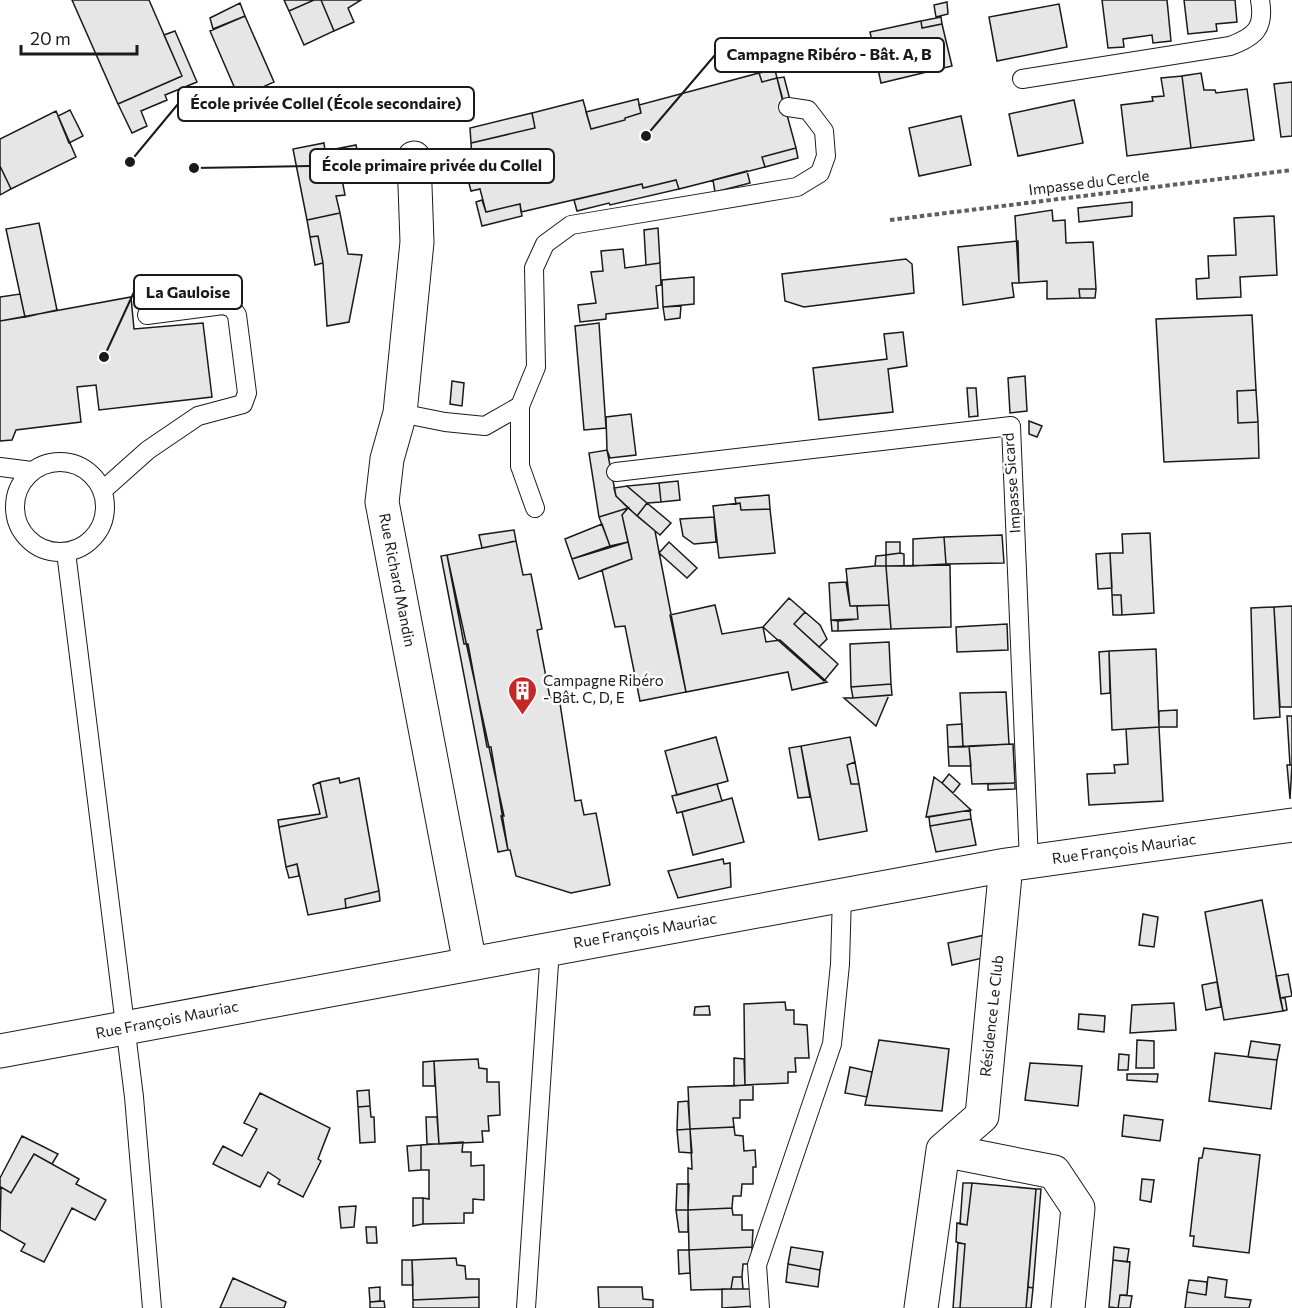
<svg xmlns="http://www.w3.org/2000/svg" width="1292" height="1308" viewBox="0 0 1292 1308" font-family="Commissioner,sans-serif">
	<style>
		.building { fill: #e6e6e6; stroke: #1a1a1a; stroke-width: 1.5 }
		.lines { fill: none; stroke-linecap: round; stroke-linejoin: round }
		.lane-casing { stroke: #1a1a1a; stroke-width: 20 }
		.street-casing { stroke: #1a1a1a; stroke-width: 35 }
		.path { stroke: #5f5f5f; stroke-width: 4; stroke-dasharray: 4.5 3; stroke-linecap: butt }
		.lane { stroke: #fff; stroke-width: 18 }
		.street { stroke: #fff; stroke-width: 33 }
		.labels { text-anchor: middle; stroke-width: 4.5; stroke-linejoin: round; paint-order: stroke }
		.street-label { font-size: 15px; fill: #1a1a1a; stroke: #fff }
		.poi-label { font-size: 15px; fill: #1a1a1a; stroke: #fff; text-anchor: start }
		.leader { fill: none; stroke: #1a1a1a; stroke-width: 2 }
		.callout-dot { fill: #1a1a1a; stroke: #fff; stroke-width: 2 }
		.callout { fill: #fff; stroke: #1a1a1a; stroke-width: 2 }
		.callout-label { font-size: 16px; text-anchor: middle; font-weight: bold; fill: #1a1a1a }
	</style>
	<rect width="100%" height="100%" fill="#fff"/>
	<path class="building" d="M72 0H149L182 76 118 104Z
		M284 0H314L289 11Z
		M314 0H321L334 31 304 45 289 11Z
		M321 0H361L348 8 354 22 334 31Z
		M1102 0H1167L1171 41 1153 43 1152 35 1123 39 1124 47 1108 48Z
		M1184 0H1235L1237 22 1216 24 1217 31 1188 34Z
		M947 2 948 14 936 17 934 5Z
		M240 3 245 16 213 29 210 18Z
		M1059 4 1067 47 997 61 989 17Z
		M245 16 274 82 239 98 210 31Z
		M941 17 942 24 922 28 921 21Z
		M921 21 922 28 942 24 952 66 881 83 870 32Z
		M175 31 197 82 165 95 167 100 141 111 147 126 132 133 118 104 182 76 164 35Z
		M775 70 777 78 762 82 759 73Z
		M759 73 762 82 777 78 796 148 762 157 765 167 679 189 676 180 643 188 642 184 521 212 520 204 486 212 480 189 471 191 463 160 472 159 471 143 535 128 532 113 583 100 591 129 625 120V118L641 113 639 105Z
		M1201 73 1204 90H1215L1216 93 1247 89 1254 140 1191 148 1182 76Z
		M1182 76 1191 148 1127 156 1121 105 1153 101 1152 97 1164 96 1161 78Z
		M784 77 790 100 783 102 777 78Z
		M1292 82V136L1281 137 1274 84Z
		M638 99 641 113 625 118V120L591 129 586 112Z
		M1074 100 1083 143 1018 156 1009 114Z
		M70 110 83 136 69 143 58 116Z
		M56 111 76 157 11 189 0 166V139Z
		M532 113 535 128 471 143 470 128Z
		M961 116 971 165 919 176 909 128Z
		M324 143 325 151 356 145 362 175 342 179 345 195 336 196 340 213 307 220 293 149Z
		M796 148 798 158 765 167 762 157Z
		M0 166 11 189 0 195Z
		M747 171 750 183 715 192 713 180Z
		M676 180 679 189 610 205 609 203 577 211 574 200 642 184 643 188Z
		M482 200 486 212 520 204 522 216 482 226 476 202Z
		M1132 202V216L1079 222 1078 208Z
		M1052 210 1053 221 1065 220 1066 243 1093 242 1096 289H1079L1080 298 1047 299V281L1019 283 1015 216Z
		M340 213 348 254 362 255 349 322 327 326 323 263 318 236 310 237 307 220Z
		M1274 216 1277 275 1240 277 1241 297 1197 299 1196 279 1209 278 1208 256 1236 255 1234 218Z
		M39 223 57 310 25 317 6 229Z
		M658 228 660 263 646 265 644 230Z
		M318 236 323 263 315 265 310 237Z
		M1018 241 1019 283H1012L1014 297 963 305 958 247Z
		M623 249 625 268 660 263 661 285 656 286 658 308 606 314V319L580 322 578 305 596 303 591 272 603 271 601 251Z
		M906 259 912 264 914 293 804 307 785 301 782 274Z
		M694 277V304L663 307 662 280Z
		M1079 289H1096L1095 298H1080Z
		M20 294 25 317 0 321V297Z
		M131 297 134 329 203 323 212 397 99 410 96 385 77 387 81 422 16 430 12 440 0 441V321Z
		M681 306 680 318 665 320 663 307Z
		M1252 315 1256 390 1237 391 1238 423 1258 422 1259 458 1164 462 1156 319Z
		M599 323 606 428 584 430 575 326Z
		M903 332 907 366 888 369 893 412 819 420 813 368 887 359 884 334Z
		M1025 376 1027 411 1010 413 1008 378Z
		M452 381 464 383 462 406 450 404Z
		M967 388H976L978 416 969 417Z
		M1256 390 1258 422 1238 423 1237 391Z
		M631 414 636 455 610 458 607 450 606 417Z
		M1029 421 1042 426 1037 437 1029 434Z
		M607 450 616 496 628 508 599 517 589 453Z
		M678 481 680 500 661 502 659 483Z
		M659 483 661 502 647 503 627 486Z
		M627 486 647 503 637 516 616 496 614 488Z
		M769 495 770 509 741 510 740 503 736 504 735 498Z
		M647 503 671 523 660 535 637 516Z
		M740 503 741 510 770 509 775 553 719 558 713 506Z
		M628 508 655 531 686 692 640 701 625 626 615 627 602 570 632 559 622 515Z
		M628 508 622 515 628 542 610 546 599 517Z
		M714 517 716 542 694 544 683 536 680 519Z
		M602 524 610 546 572 559 565 539Z
		M514 530 516 541 482 548 479 535Z
		M1150 533 1154 613 1122 615 1121 595H1112L1110 553H1123L1122 534Z
		M1002 535 1004 563 946 564 944 537Z
		M944 537 946 564 913 566V539Z
		M516 541 523 575 531 574 542 629 537 630 550 698 559 697 575 801 581 800 584 815 596 813 610 885 571 893 516 876 510 850H508L491 747H487L468 644H464L447 555Z
		M628 542 632 559 579 579 572 559Z
		M669 542 697 568 687 578 659 553Z
		M886 542H900V553L886 555Z
		M900 553 904 554V566H886V555Z
		M1110 553 1112 588 1098 589 1096 554Z
		M447 555 504 816H501L508 850 498 852 441 556Z
		M886 555V566H875L876 556Z
		M950 565 951 627 891 629 886 566Z
		M875 566H886L889 605 850 606 846 569Z
		M846 582 850 606H857L858 619 831 620 829 583Z
		M1112 595H1121L1122 615H1113Z
		M789 598 805 612 794 624 838 664 824 681 763 627Z
		M715 605 722 634 763 627 766 642 780 640 827 682 792 690 788 672 686 692 670 615Z
		M889 605 891 629 838 631V621L858 619 857 606Z
		M1292 606V707H1280L1274 607Z
		M1274 607 1280 717 1254 719 1251 608Z
		M805 612 820 625 827 639 819 647 794 624Z
		M831 620 838 621V631H832Z
		M1007 624 1008 650 957 652 956 627Z
		M889 642 891 684 851 687 850 644Z
		M1156 649 1159 727 1112 730 1109 651Z
		M1109 651 1110 693 1101 694 1099 652Z
		M891 684 892 695 853 698 851 687Z
		M1006 692 1009 744 963 747 960 693Z
		M889 695 876 726 844 698H853Z
		M1177 710V727H1159V711Z
		M1287 716H1292V765H1290Z
		M962 724 963 747H948L947 725Z
		M1159 727 1163 801 1089 805 1087 774 1115 773 1114 765 1128 764 1126 729Z
		M716 737 728 781 677 795 665 751Z
		M850 737 855 762 847 765 851 784H859L867 831 819 840 801 746Z
		M1013 744 1015 783 972 784 969 746Z
		M801 746 810 797 798 798 789 748Z
		M969 746 971 766H949L948 747Z
		M855 762 859 784H851L847 765Z
		M1287 765H1292L1290 799Z
		M949 774 960 784 953 793 942 783Z
		M934 777 942 783 971 810 926 817Z
		M339 778 340 783 359 778 379 891 345 899 346 908 308 915 297 864 286 867 279 827 327 817 320 782Z
		M320 782 327 817 279 827 278 820 320 814 313 785Z
		M1015 783V789L988 790V784Z
		M717 784 722 801 677 813 672 796Z
		M732 798 744 842 693 855 682 812Z
		M970 810 971 819 930 826 929 817Z
		M971 819 976 845 936 852 930 826Z
		M723 859 724 864 730 863 731 887 678 898 668 871Z
		M297 864 299 876 289 878 286 867Z
		M379 891 380 901 346 908 345 899Z
		M1262 900 1283 1011 1224 1020 1205 912Z
		M1143 914 1158 917 1154 947 1139 945Z
		M985 935 983 958 952 965 948 943Z
		M1288 974 1292 996 1280 998 1276 976Z
		M1217 982 1221 1007 1206 1010 1202 985Z
		M1280 998H1285L1287 1010 1283 1011Z
		M785 1002 786 1010H794V1024L807 1025 809 1058H795L796 1072H788V1083L745 1085 744 1004Z
		M1174 1003 1176 1030 1130 1033 1132 1005Z
		M709 1006 710 1015H694L695 1007Z
		M1079 1014 1105 1016 1104 1032 1078 1029Z
		M879 1040 949 1049 942 1111 865 1105Z
		M1137 1040 1154 1041V1068H1136Z
		M1251 1041 1280 1045 1277 1060 1248 1057Z
		M1215 1053 1277 1060 1271 1109 1209 1101Z
		M1119 1054 1129 1055 1128 1070H1118Z
		M734 1058 744 1059 745 1085 734 1086Z
		M478 1059 479 1068 487 1069V1082H499L500 1115 488 1116 489 1131H482L483 1142 439 1144 434 1061Z
		M434 1061 435 1086H423V1062Z
		M1030 1063 1082 1066 1078 1106 1025 1100Z
		M850 1067 872 1072 867 1097 845 1093Z
		M1127 1074H1158L1157 1082 1127 1080Z
		M753 1085V1100H740V1118H733L734 1127 690 1129 688 1087Z
		M369 1090 370 1106 358 1107 357 1091Z
		M260 1093 330 1128 318 1159 321 1161 303 1197 278 1184 280 1180 268 1172 260 1187 213 1164 223 1146 242 1156 257 1129 244 1123Z
		M688 1101 690 1129 677 1130 678 1102Z
		M370 1106 371 1117H374L375 1142 360 1143 358 1107Z
		M1124 1115 1163 1120 1160 1141 1122 1136Z
		M426 1117H437L439 1144H427Z
		M734 1127 735 1135 743 1136 744 1151 755 1150 756 1167H753V1184H742L741 1196H733L732 1208 688 1210V1168L692 1169 690 1129Z
		M690 1129 692 1153 679 1152 677 1130Z
		M22 1136 58 1154 52 1164 34 1154 11 1193 1 1187 0 1190V1178Z
		M463 1142 462 1152H471V1166L484 1165V1200L473 1199V1213H464V1223L423 1224V1198L429 1199V1170H421V1145Z
		M421 1145V1170L409 1171 407 1146Z
		M1204 1148 1260 1155 1249 1253 1193 1246 1194 1236H1190L1199 1158H1202Z
		M34 1154 79 1179 76 1184 106 1200 95 1220 72 1208 44 1262 21 1251 25 1244 0 1230 1 1187 11 1193Z
		M1142 1179 1154 1180 1151 1202 1140 1200Z
		M963 1183H972L967 1225 960 1224Z
		M972 1183 1036 1189 1026 1308H960L965 1244 956 1242 957 1223 967 1225Z
		M677 1184H689L688 1210H676Z
		M1036 1189H1041L1033 1288 1028 1287Z
		M413 1198H423V1224L413 1226Z
		M356 1206 354 1227 341 1228 339 1207Z
		M732 1208 733 1215H742V1230H753L752 1247 689 1250 688 1210Z
		M676 1210H688V1232H679Z
		M366 1227H376L377 1243H367Z
		M958 1243 965 1244 960 1308H953Z
		M752 1247 753 1264H743L742 1277H733L731 1289 691 1290 689 1250Z
		M791 1247 823 1252 820 1270 788 1264Z
		M1114 1247 1129 1249 1127 1262 1113 1260Z
		M678 1250H689L690 1273 679 1274Z
		M456 1258 457 1265 465 1266 466 1279H479V1297L413 1300 412 1260Z
		M402 1260H412L413 1285H402Z
		M1113 1260 1130 1262 1127 1295H1120L1118 1308 1109 1307Z
		M788 1264 820 1270 818 1287 786 1282Z
		M733 1277H742L743 1289H731Z
		M1208 1277 1227 1280 1225 1297 1251 1300 1249 1308H1185L1187 1292 1206 1295Z
		M233 1278 286 1302 284 1308H220Z
		M1189 1280 1207 1282 1206 1295 1187 1292Z
		M380 1287V1301L370 1302 369 1288Z
		M598 1287H642L643 1299 653 1300V1308H599Z
		M1028 1287 1033 1288 1031 1308H1026Z
		M722 1289H754L755 1306 722 1308Z
		M1120 1295 1132 1296 1130 1308H1118Z
		M479 1297V1308H413V1300Z
		M384 1301 385 1308H370V1302Z"/>
	<g class="lines">
		<defs>
			<path id="lane" d="M1022 79 1230 46C1255 37 1265 28 1260 0
				M520 406V466L535 508
				M400 413 445 422 485 426 520 406 536 367 534 268 545 244 571 225 797 187 820 173 826 156 824 131 808 110 788 107
				M15 507a45 45 0 1 1 90 0a45 45 0 1 1-90 0Z
				M0 467 32 471
				M616 472 1011 426 1029 862
				M102 491 148 450 198 416 243 404 247 393 237 315 232 308 223 305 147 315
				M66 552 134 1097 152 1308
				M526 1308 550 948
				M760 1308 757 1265 832 1044 840 964 842 895"/>
			<path id="street" d="M414 158 417 242 400 413 387 459 382 502 470 964
				M0 1051 1006 865 1292 825
				M943 1150 1054 1172 1078 1208 1068 1308
				M921 1308 943 1150 982 1116 1006 865"/>
		</defs>
		<use href="#lane" class="lane-casing"/>
		<use href="#street" class="street-casing"/>
		<path class="path" d="M890 220 1292 170"/>
		<use href="#lane" class="lane"/>
		<use href="#street" class="street"/>
	</g>
	<defs>
		<symbol id="building-pin" viewBox="-11 -11 22 30"><path d="M0 17L-7.5 6A9.5 9.5 0 1 1 7.5 6Z" fill="#c62828" stroke="#fff"/><path d="M-4-6H4V6H1V3H-1V6H-4ZM-2.5-4.3h1.7v1.8h-1.7ZM.8-4.3h1.7v1.8H.8ZM-2.5-1h1.7V.8h-1.7ZM.8-1h1.7V.8H.8Z" fill="#fff"/></symbol>
	</defs>
	<g fill-rule="evenodd">
		<use href="#building-pin" x="506" y="674" width="33" height="45"/>
	</g>
	<g class="labels">
		<g class="street-label">
			<text transform="translate(1089 183) rotate(-7)" y="5">Impasse du Cercle</text>
			<text transform="translate(1012 483) rotate(-94)" y="5">Impasse Sicard</text>
			<text transform="translate(397 580) rotate(79)" y="5">Rue Richard Mandin</text>
			<text transform="translate(1124 849) rotate(-8)" y="5">Rue François Mauriac</text>
			<text transform="translate(645 931) rotate(-10)" y="5">Rue François Mauriac</text>
			<text transform="translate(992 1016) rotate(-84)" y="5">Résidence Le Club</text>
			<text transform="translate(167 1020) rotate(-11)" y="5">Rue François Mauriac</text>
		</g>
		<g class="poi-label">
			<text x="543" y="686">Campagne Ribéro<tspan x="543" dy="17">- Bât. C, D, E</tspan></text>
		</g>
	</g>
	<path class="leader" d="M646 136L715 55M130 162L178 104M194 168L310 166M104 357L134 292"/>
	<g class="callout-dot">
		<circle cx="646" cy="136" r="6"/>
		<circle cx="130" cy="162" r="6"/>
		<circle cx="194" cy="168" r="6"/>
		<circle cx="104" cy="357" r="6"/>
	</g>
	<g class="callout">
		<rect x="715" y="38" width="229" height="34" rx="6"/>
		<rect x="178" y="87" width="296" height="34" rx="6"/>
		<rect x="310" y="149" width="244" height="34" rx="6"/>
		<rect x="134" y="275" width="108" height="34" rx="6"/>
	</g>
	<g class="callout-label">
		<text x="829" y="60">Campagne Ribéro - Bât. A, B</text>
		<text x="326" y="109">École privée Collel (École secondaire)</text>
		<text x="432" y="171">École primaire privée du Collel</text>
		<text x="188" y="298">La Gauloise</text>
	</g>
	<path d="M21 45v9h116v-9" fill="none" stroke="#1a1a1a" stroke-width="3"/>
	<text x="30" y="45" font-size="18" fill="#1a1a1a" stroke="#ffffff" stroke-width="4.5" paint-order="stroke">20 m</text>
</svg>
